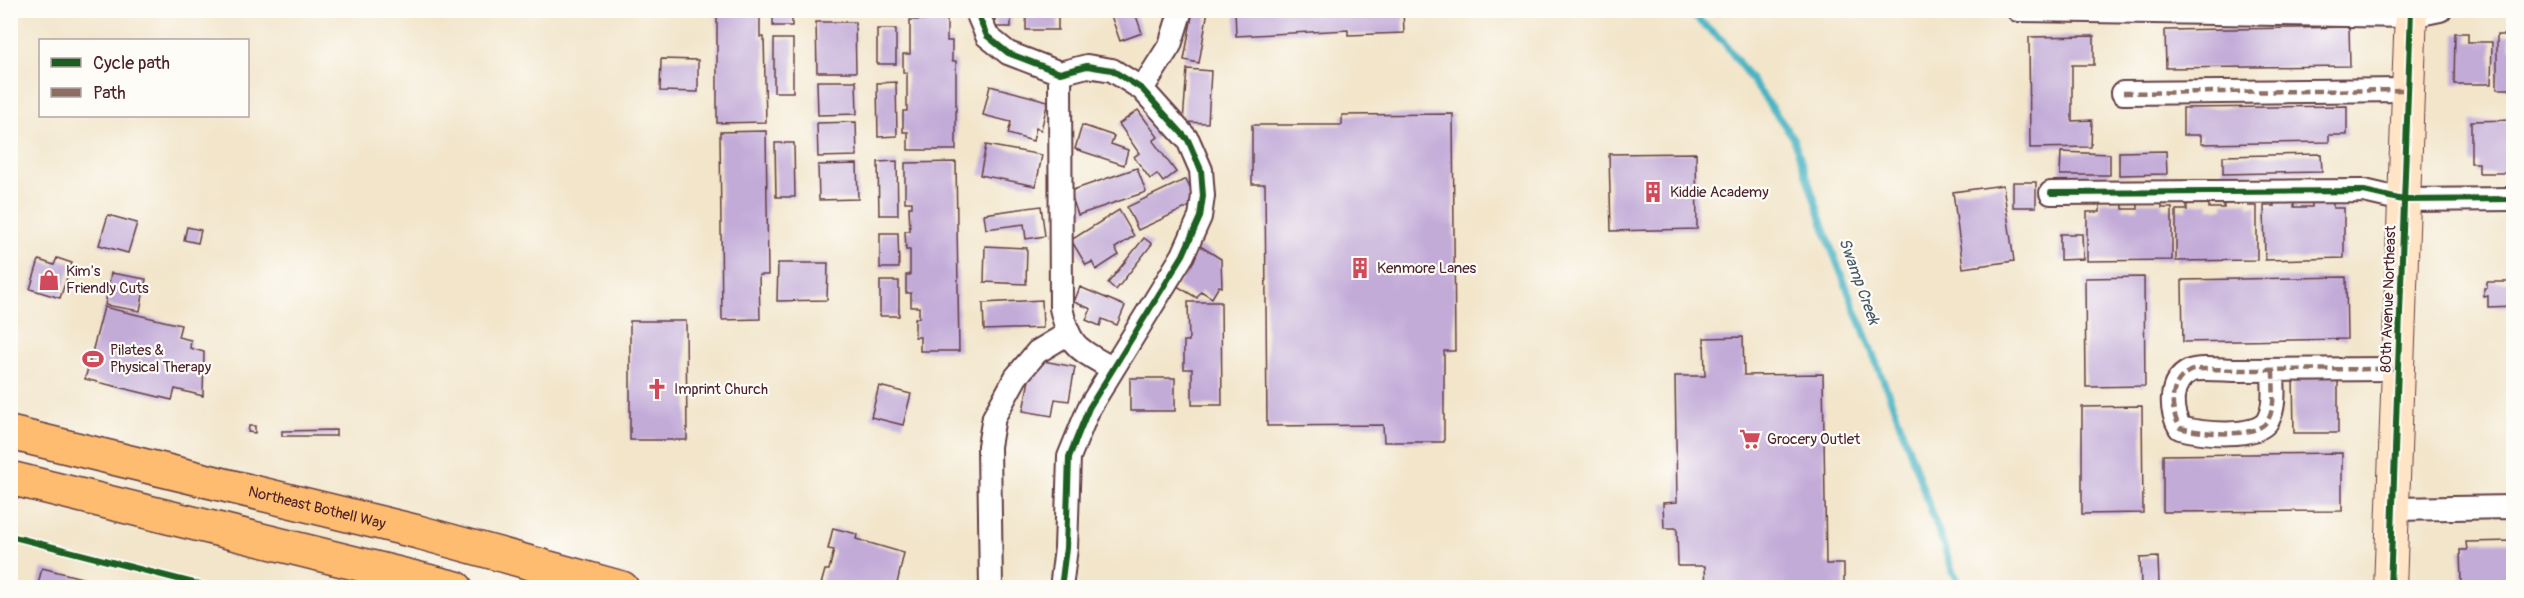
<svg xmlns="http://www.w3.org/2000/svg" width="2524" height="598" viewBox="0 0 2524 598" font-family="Pangolin,sans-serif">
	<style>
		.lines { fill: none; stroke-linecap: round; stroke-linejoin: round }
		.stream { stroke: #46b3c3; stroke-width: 7 }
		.building { fill: #c3abd8 }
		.minor-casing { stroke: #633d43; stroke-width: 26 }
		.secondary-casing { stroke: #633d43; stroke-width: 34 }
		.primary-casing { stroke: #633d43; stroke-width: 36 }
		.minor { stroke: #fff; stroke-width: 22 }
		.secondary { stroke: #ffe4c6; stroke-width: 32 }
		.primary { stroke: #febc70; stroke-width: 33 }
		.quiet { stroke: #8d6e63; stroke-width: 4.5; stroke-dasharray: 9 4.5; stroke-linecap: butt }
		.cycleway-casing { stroke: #fdfcf7; stroke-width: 10 }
		.cycleway { stroke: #1b5e20; stroke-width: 6 }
		.labels { text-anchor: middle; stroke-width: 4.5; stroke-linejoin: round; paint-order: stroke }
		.poi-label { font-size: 15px; fill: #4a1f2b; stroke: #fdfcf7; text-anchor: start }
		.street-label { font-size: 15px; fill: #4a1f2b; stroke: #fdfcf7 }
		.water-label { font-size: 16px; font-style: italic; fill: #485a68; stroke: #fdfcf7 }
	</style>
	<rect width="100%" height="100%" fill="#fdfcf7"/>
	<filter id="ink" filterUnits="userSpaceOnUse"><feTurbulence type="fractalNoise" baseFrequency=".0167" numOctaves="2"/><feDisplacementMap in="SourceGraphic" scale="12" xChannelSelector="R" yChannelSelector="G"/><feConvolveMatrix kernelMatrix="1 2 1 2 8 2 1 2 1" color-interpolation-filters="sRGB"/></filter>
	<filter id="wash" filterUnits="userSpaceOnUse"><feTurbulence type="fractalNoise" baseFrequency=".008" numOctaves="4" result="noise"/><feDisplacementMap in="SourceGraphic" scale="24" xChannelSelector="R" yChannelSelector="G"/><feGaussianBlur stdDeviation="1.35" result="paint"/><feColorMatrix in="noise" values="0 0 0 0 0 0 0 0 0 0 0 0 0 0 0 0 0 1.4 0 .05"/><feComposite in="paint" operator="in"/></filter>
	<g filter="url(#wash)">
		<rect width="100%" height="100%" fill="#f2e5ca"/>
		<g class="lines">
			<path class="stream" d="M1687 10 1723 41 1793 137 1833 253 1895 410 1953 572 1964 588"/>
		</g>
		<g id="blocks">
			<path class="building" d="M717 10H760V37H764L766 122 717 123Z
				M773 10H792V26H773Z
				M995 10H1011V27H995Z
				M1026 10H1058V30H1026Z
				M1109 10H1134L1142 33 1120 41Z
				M1193 10H1208L1199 63 1184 60Z
				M1235 10H1403L1404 33 1348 35V30L1236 36Z
				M1826 10H1866V15Z
				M947 19V41H952V61H956V150H908V132H903V111H907V73H903V54H910V20Z
				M816 22H855L856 72H817Z
				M2349 27 2350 66 2166 68 2165 30Z
				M877 29H896V64H877Z
				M2455 33H2468V42H2492L2491 84H2454Z
				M2497 35H2510V48H2514V89H2497Z
				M2094 36V65H2072V121L2092 120 2091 147 2030 148 2029 37Z
				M774 39H793V92H774Z
				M661 59 698 60V92L660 91Z
				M1187 69 1211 71 1208 123 1183 122Z
				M817 81H856L857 114 818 115Z
				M896 82 897 136 878 137 877 83Z
				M990 86 1048 101 1041 130 1036 128 1033 141 1008 134 1011 122 983 115Z
				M2347 106V135H2329V142L2201 144V135H2183V108Z
				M1138 110 1158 137 1153 141 1176 172 1163 182 1157 174 1150 179 1134 157 1139 153 1119 124Z
				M1453 114 1455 351H1444V442H1384L1383 425 1267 426 1265 184H1252V125H1342V115Z
				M2514 120V173H2479V163H2471V121Z
				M856 122 857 156 818 157 817 123Z
				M1082 125 1114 136 1111 144 1128 150 1124 165 1075 149Z
				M766 131 768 275H759L760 319 722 320 720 132Z
				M775 143H794L795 197H776Z
				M986 145 1042 155 1036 186 980 175Z
				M2166 151 2167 174 2119 175V152Z
				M2061 152 2110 154V175H2060Z
				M1696 153 1697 229 1611 231 1609 154Z
				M2321 154 2322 172 2223 174V156Z
				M897 161 898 215H879L878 162Z
				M956 162 959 351H920V337H915V318H919V307H911V293H906V275H910V250H906L905 231H910L909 207H912V202H905V163Z
				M857 164 858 199 819 200 818 165Z
				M1137 168 1146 192 1078 215 1070 191Z
				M1186 179 1197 203 1138 230 1127 207Z
				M2013 182H2036V207H2013Z
				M2003 185 2014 261 1963 268 1953 192Z
				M2312 201H2333V208H2344V258L2265 260 2264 206H2274L2273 202H2294V207H2312Z
				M2100 202H2123V209H2138V202H2162V208H2172V260L2087 261V212H2100Z
				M2248 202V206H2257V260L2176 261V210H2187V204L2209 203V208H2224V203Z
				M1041 206 1045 236 1026 239 1024 224 986 229 984 214Z
				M1119 210 1134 236 1115 248 1119 255 1096 270 1092 262 1086 265 1071 240Z
				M108 215 137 223 128 253 99 245Z
				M187 227 201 230 198 243 184 240Z
				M880 233H898L899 268H880Z
				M2060 234H2082L2083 259 2060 260Z
				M1144 238 1152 244 1116 290 1108 283Z
				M985 246 1027 248 1026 284 984 282Z
				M1200 246 1221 259 1222 287 1219 286 1212 298 1201 291 1197 298 1177 286Z
				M57 258 72 263 60 298 30 289 39 260 54 265Z
				M778 263H828L827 300 777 301Z
				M111 273 146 279 140 311 105 305Z
				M2144 277 2145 386 2086 387 2085 278Z
				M2346 277 2347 339 2183 342 2182 280Z
				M880 281H899V316H880Z
				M2487 282H2514V306L2488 307V296L2484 297V288H2487Z
				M1080 287 1125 306 1117 325 1102 319 1100 326 1086 320 1091 309 1074 302Z
				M1042 300 1043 328 984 330 983 303Z
				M1188 302H1221L1222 405H1192V369H1184V341H1189Z
				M104 307 181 325 178 337 191 340 190 348 204 352 203 396 175 389 172 400 85 379Z
				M630 321H686L687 440H630Z
				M1743 337 1744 375 1823 374 1826 564H1844V588H1706L1705 566H1678L1677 528H1664L1663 503 1677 502 1675 376H1705L1704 338Z
				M1033 359 1075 367 1069 401 1055 399 1052 416 1023 411Z
				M2293 376H2338V433H2294Z
				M1130 378H1175V411H1130Z
				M879 386 911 394 903 425 871 417Z
				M2142 406 2143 513 2082 514V407Z
				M249 426H255V433L248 432Z
				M336 430V436H282V431Z
				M2342 453V511L2163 512V455Z
				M833 528 857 534 856 539 904 553 896 588H820L825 570H829L834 550 828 549Z
				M2514 541V588H2465L2464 583H2461L2460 550H2467L2466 542Z
				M2158 557 2159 585 2141 586 2140 558Z
				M42 568 94 581 92 588H37Z"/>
		</g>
	</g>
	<g filter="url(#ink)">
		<use href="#blocks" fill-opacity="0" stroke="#633d43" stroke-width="1.5"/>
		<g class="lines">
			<defs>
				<path id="minor" d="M976 10 987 36 1008 53 1060 73 1087 66 1112 70 1142 89 1188 140 1201 170 1203 196 1200 217 1183 255 1089 408 1069 457 1066 548 1061 588
					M2018 10 2411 16 2440 10
					M1060 73 1061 308C1070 349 1079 349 1113 369
					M1142 89 1170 45 1181 10
					M2123 93 2407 90
					M2051 193 2364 191 2403 200 2514 199
					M2273 370C2273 386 2276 405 2268 420 2257 440 2199 433 2180 428 2170 410 2168 382 2190 371 2198 367 2225 370 2236 370 2290 370 2343 369 2397 369
					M2393 509 2514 507
					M991 588 989 446 994 417 1016 377 1037 352 1067 334"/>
				<path id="secondary" d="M2390 588 2411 10"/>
				<g id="primary">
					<path id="s1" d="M10 433 418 532 622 588"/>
					<path d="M10 478 456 588"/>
				</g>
			</defs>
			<use href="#minor" class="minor-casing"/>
			<use href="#secondary" class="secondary-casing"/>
			<use href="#primary" class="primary-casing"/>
			<use href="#minor" class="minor"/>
			<use href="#secondary" class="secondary"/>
			<use href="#primary" class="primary"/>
			<path class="quiet" d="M2123 93 2407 90
				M2273 370C2273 386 2276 405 2268 420 2257 440 2199 433 2180 428 2170 410 2168 382 2190 371 2198 367 2225 370 2236 370 2290 370 2343 369 2397 369"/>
			<defs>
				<path id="cycleway" d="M976 10 987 36 1008 53 1060 73 1087 66 1112 70 1142 89 1188 140 1201 170 1203 196 1200 217 1183 255 1089 408 1069 457 1066 548 1061 588
					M2051 193 2364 191 2403 200 2514 199
					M10 536 213 588
					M2390 588 2411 10"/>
			</defs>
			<use href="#cycleway" class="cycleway-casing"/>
			<use href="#cycleway" class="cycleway"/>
		</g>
	</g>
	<defs>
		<symbol id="building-bare" viewBox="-9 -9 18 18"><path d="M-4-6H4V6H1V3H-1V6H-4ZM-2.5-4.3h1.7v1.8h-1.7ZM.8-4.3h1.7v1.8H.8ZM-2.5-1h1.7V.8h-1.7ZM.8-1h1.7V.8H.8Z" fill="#d1495b" stroke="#fdfcf7" stroke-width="2.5" paint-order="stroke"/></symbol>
		<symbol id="shop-bare" viewBox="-9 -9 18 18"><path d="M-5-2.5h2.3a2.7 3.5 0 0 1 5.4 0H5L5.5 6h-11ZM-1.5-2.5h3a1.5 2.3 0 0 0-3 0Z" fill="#d1495b" stroke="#fdfcf7" stroke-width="2.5" paint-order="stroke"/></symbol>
		<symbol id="stadium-bare" viewBox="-9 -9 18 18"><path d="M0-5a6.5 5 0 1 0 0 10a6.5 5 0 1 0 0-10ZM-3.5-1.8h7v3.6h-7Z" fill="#d1495b" stroke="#fdfcf7" stroke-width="2.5" paint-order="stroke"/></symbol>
		<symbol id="church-bare" viewBox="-9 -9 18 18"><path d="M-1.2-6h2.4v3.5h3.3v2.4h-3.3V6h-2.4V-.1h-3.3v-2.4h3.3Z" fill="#d1495b" stroke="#fdfcf7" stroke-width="2.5" paint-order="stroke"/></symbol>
		<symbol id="supermarket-bare" viewBox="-9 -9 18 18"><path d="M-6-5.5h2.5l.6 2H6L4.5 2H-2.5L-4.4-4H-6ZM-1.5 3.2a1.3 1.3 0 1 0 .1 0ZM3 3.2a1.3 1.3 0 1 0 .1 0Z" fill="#d1495b" stroke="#fdfcf7" stroke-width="2.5" paint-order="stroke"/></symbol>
	</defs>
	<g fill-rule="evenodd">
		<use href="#building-bare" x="1638" y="177" width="30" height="30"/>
		<use href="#building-bare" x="1345" y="253" width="30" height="30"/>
		<use href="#shop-bare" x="34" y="265" width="30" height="30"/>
		<use href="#stadium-bare" x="78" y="344" width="30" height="30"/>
		<use href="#church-bare" x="642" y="374" width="30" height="30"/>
		<use href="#supermarket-bare" x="1735" y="424" width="30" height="30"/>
	</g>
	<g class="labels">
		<g class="poi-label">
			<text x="1670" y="197">Kiddie Academy</text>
			<text x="1377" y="273">Kenmore Lanes</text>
			<text x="66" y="276">Kim's<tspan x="66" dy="17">Friendly Cuts</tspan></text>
			<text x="110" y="355">Pilates &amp;<tspan x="110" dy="17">Physical Therapy</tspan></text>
			<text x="674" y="394">Imprint Church</text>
			<text x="1767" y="444">Grocery Outlet</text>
		</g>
		<g class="street-label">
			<text transform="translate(2388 299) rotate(-88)" y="5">80th Avenue Northeast</text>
			<text dy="5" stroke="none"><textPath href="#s1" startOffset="316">Northeast Bothell Way</textPath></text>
		</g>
		<g class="water-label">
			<text transform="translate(1860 281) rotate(70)" y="6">Swamp Creek</text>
		</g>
	</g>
	<rect width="2524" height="598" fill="none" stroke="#fdfcf7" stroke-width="36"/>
	<rect x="39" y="39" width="210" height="78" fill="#fdfcf7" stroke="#b5a4a5" stroke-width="1.5"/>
	<rect x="51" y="58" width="30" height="9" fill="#1b5e20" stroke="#b5a4a5" stroke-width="1.5"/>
	<text x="93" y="69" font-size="18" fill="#4a1f2b">Cycle path</text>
	<rect x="51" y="88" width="30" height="9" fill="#8d6e63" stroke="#b5a4a5" stroke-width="1.5"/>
	<text x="93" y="99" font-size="18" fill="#4a1f2b">Path</text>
</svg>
